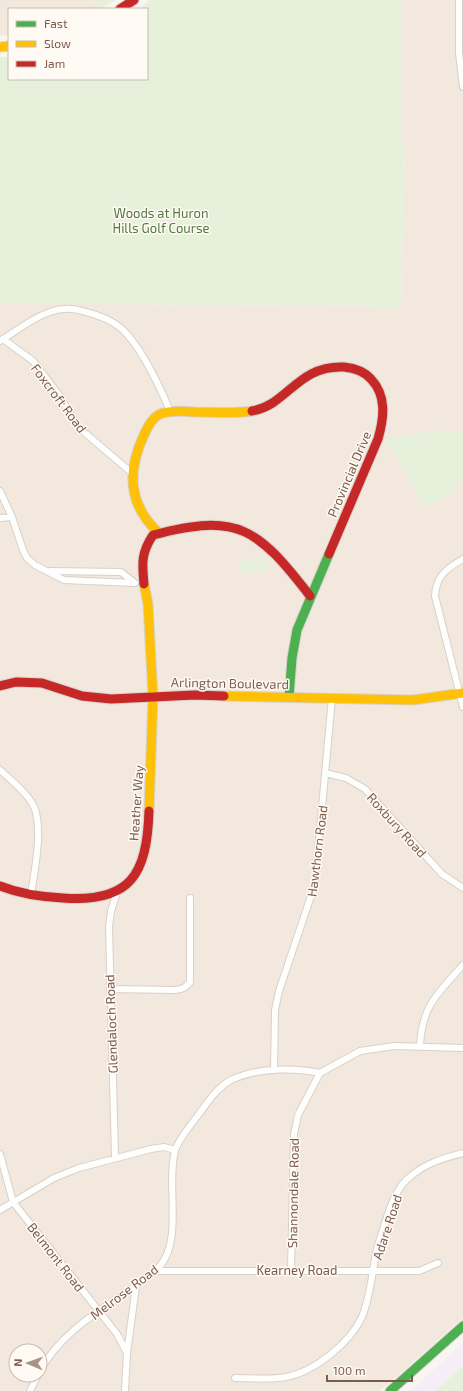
<svg xmlns="http://www.w3.org/2000/svg" width="463" height="1391" viewBox="0 0 463 1391" font-family="'Exo 2',sans-serif">
	<style>
		.residential { fill: #f2e8de; fill-rule: evenodd }
		.education { fill: #f6eef6 }
		.green { fill: #e7f0db }
		.lines { fill: none; stroke-linecap: round; stroke-linejoin: round }
		.street-casing { stroke: #d7d1cb; stroke-width: 8 }
		.fast-casing { stroke: #d9d2cb; stroke-width: 11 }
		.slow-casing { stroke: #d9d2cb; stroke-width: 11 }
		.jam-casing { stroke: #d9d2cb; stroke-width: 11 }
		.street { stroke: #fefefd; stroke-width: 6 }
		.fast { stroke: #4caf50; stroke-width: 9 }
		.slow { stroke: #ffc107; stroke-width: 9 }
		.jam { stroke: #c62828; stroke-width: 9 }
		.labels { text-anchor: middle; stroke-width: 3; stroke-linejoin: round; paint-order: stroke }
		.park-label { font-size: 13px; fill: #537a41; stroke: #fffaf3 }
		.street-label { font-size: 13px; fill: #7a5c4d; stroke: #fffaf3 }
	</style>
	<rect width="100%" height="100%" fill="#f9f5f0"/>
	<path class="residential" d="M0 0H115L100 9H9V35L0 36Z
		M402 0H463V1318L380 1391H0V303L401 307 405 146H402ZM16 1351H40V1375H16Z"/>
	<path class="education" d="M463 1343V1391H410Z"/>
	<path class="green" d="M92 0H115L98 9Z
		M150 0H402V146H405L401 307 0 303V57H9V79H147V9H139Z
		M439 430 463 433V479L453 485 457 491 425 508 389 444H385L387 439Z
		M266 556 268 570 240 574 238 560Z
		M463 1366V1391H435Z"/>
	<g class="lines">
		<defs>
			<path id="street" d="M459 0V53L463 87
				M3 339 33 361 59 395 78 427 132 473
				M0 341C17 331 31 318 50 312 63 307 74 308 86 312 98 315 112 320 122 329 142 348 159 385 170 411
				M0 491 12 517 23 550 27 558 35 565 64 580 134 583
				M0 518 12 517
				M463 559C447 568 436 576 435 596L463 707
				M50 571 121 572 135 583
				M0 770C11 780 24 790 32 803 45 824 34 872 31 895
				M325 773 346 778 365 789 442 874 463 888
				M110 989 175 990C183 989 185 988 190 982V898
				M420 1046C422 1006 437 994 463 965
				M274 1070 275 1010 279 991 315 884 332 698
				M0 1154 13 1202 117 1334 127 1353
				M115 1157 109 927 111 911 117 892
				M0 1210 54 1178 79 1168 151 1149 164 1147 175 1150
				M291 1270 294 1134 298 1115 320 1073
				M154 1271H419L438 1263
				M40 1371C57 1339 89 1317 119 1297 132 1288 149 1279 160 1266 183 1239 166 1185 175 1151 178 1140 189 1127 196 1118 206 1105 216 1088 231 1080 256 1068 293 1067 320 1073L360 1051 394 1046 463 1048
				M235 1378C252 1378 269 1380 286 1377 314 1372 350 1343 362 1317 371 1295 372 1271 377 1249 379 1240 383 1231 385 1223 390 1207 397 1186 411 1176 426 1163 444 1158 463 1153
				M30 1391 38 1375
				M125 1391 127 1353 136 1286"/>
			<path id="fast" d="M289 697 292 658 297 630 329 554
				M390 1391 463 1326"/>
			<path id="slow" d="M0 47 9 46
				M159 533C128 505 127 471 144 435 148 426 153 416 163 413 173 410 184 411 194 412 213 412 233 414 252 411
				M144 584 148 604 153 697 149 811
				M224 696 413 700 463 693"/>
			<path id="jam" d="M120 9 134 0
				M252 411C288 405 297 365 344 367 354 368 364 371 371 379 387 396 384 418 378 439L329 554
				M144 584C142 563 141 553 153 535 239 512 258 529 310 596
				M0 686 16 682 42 683 82 696 111 699 195 695 224 696
				M0 886C20 894 41 897 63 898 131 903 147 874 149 811"/>
		</defs>
		<use href="#street" class="street-casing"/>
		<use href="#fast" class="fast-casing"/>
		<use href="#slow" class="slow-casing"/>
		<use href="#jam" class="jam-casing"/>
		<use href="#street" class="street"/>
		<use href="#fast" class="fast"/>
		<use href="#slow" class="slow"/>
		<use href="#jam" class="jam"/>
	</g>
	<g class="labels">
		<g class="park-label">
			<text x="161" y="218">Woods at Huron<tspan x="161" dy="15">Hills Golf Course</tspan></text>
		</g>
		<g class="street-label">
			<text transform="translate(59 398) rotate(53)" y="5">Foxcroft Road</text>
			<text transform="translate(349 474) rotate(-67)" y="5">Provincial Drive</text>
			<text transform="translate(230 683) rotate(1)" y="5">Arlington Boulevard</text>
			<text transform="translate(136 803) rotate(-86)" y="5">Heather Way</text>
			<text transform="translate(397 825) rotate(48)" y="5">Roxbury Road</text>
			<text transform="translate(317 851) rotate(-83)" y="5">Hawthorn Road</text>
			<text transform="translate(111 1024) rotate(-92)" y="5">Glendaloch Road</text>
			<text transform="translate(293 1193) rotate(-89)" y="5">Shannondale Road</text>
			<text transform="translate(387 1227) rotate(-72)" y="5">Adare Road</text>
			<text transform="translate(56 1257) rotate(52)" y="5">Belmont Road</text>
			<text x="297" y="1275">Kearney Road</text>
			<text transform="translate(124 1292) rotate(-37)" y="5">Melrose Road</text>
		</g>
	</g>
	<rect x="8" y="8" width="140" height="72" fill="#fffaf3" stroke="#cabbb1"/>
	<rect x="16" y="21" width="20" height="6" fill="#4caf50" stroke="#cabbb1"/>
	<text x="44" y="28" font-size="12" fill="#7a5c4d">Fast</text>
	<rect x="16" y="41" width="20" height="6" fill="#ffc107" stroke="#cabbb1"/>
	<text x="44" y="48" font-size="12" fill="#7a5c4d">Slow</text>
	<rect x="16" y="61" width="20" height="6" fill="#c62828" stroke="#cabbb1"/>
	<text x="44" y="68" font-size="12" fill="#7a5c4d">Jam</text>
	<g transform="translate(28 1363) rotate(272)"><circle r="19" fill="#fffaf3" stroke="#cabbb1"/>
	<path d="M0-3L7 15L0 10L-7 15Z" fill="#a69286"/>
	<text y="-6" font-size="11" font-weight="bold" text-anchor="middle" fill="#7a5c4d">N</text>
	</g>
	<path d="M327 1375v6h85v-6" fill="none" stroke="#7a5c4d" stroke-width="2"/>
	<text x="333" y="1375" font-size="12" fill="#7a5c4d" stroke="#fffaf3" stroke-width="3" paint-order="stroke">100 m</text>
</svg>
